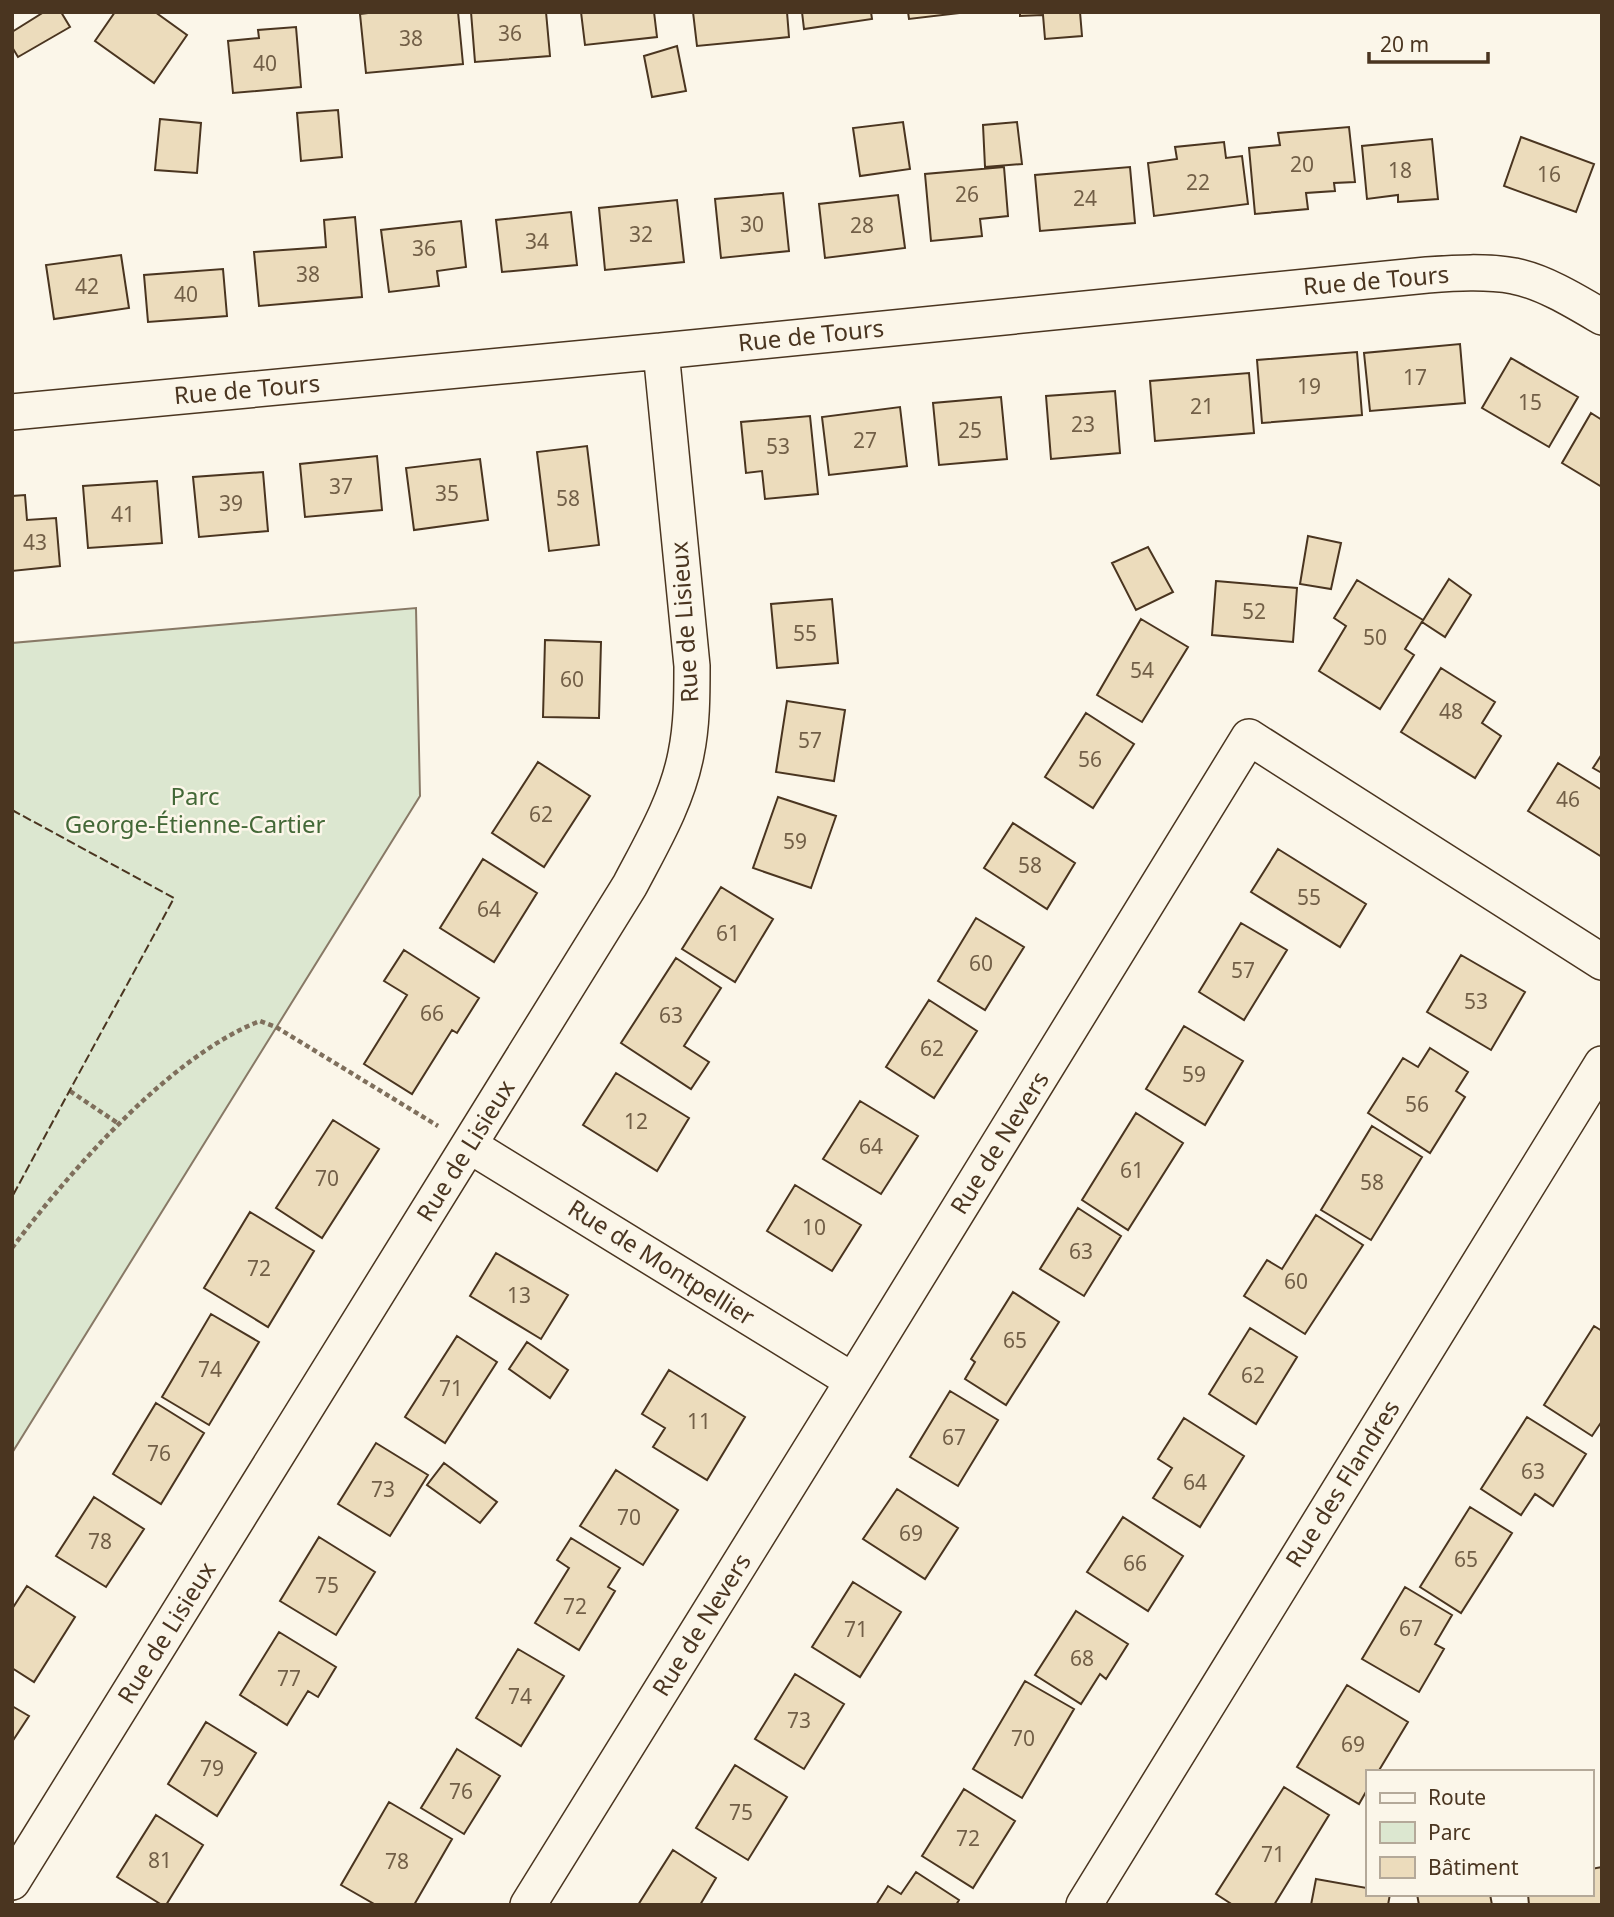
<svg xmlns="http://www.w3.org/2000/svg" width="1614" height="1917" viewBox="0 0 1614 1917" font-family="'Noto Sans',sans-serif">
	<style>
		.green { fill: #dce7d0; stroke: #887966; stroke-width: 2 }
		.building { fill: #ecdcbc; stroke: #4a3520; stroke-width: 2 }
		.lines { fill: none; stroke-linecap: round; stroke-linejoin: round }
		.minor-casing { stroke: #4a3520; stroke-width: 38 }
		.path { stroke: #7f6f5c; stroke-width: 4.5; stroke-dasharray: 5 3.5; stroke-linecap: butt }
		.minor { stroke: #fbf6e9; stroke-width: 35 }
		.fence { stroke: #4a3520; stroke-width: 2; stroke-dasharray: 9 3.5; stroke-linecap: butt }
		.labels { text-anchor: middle; stroke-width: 5; stroke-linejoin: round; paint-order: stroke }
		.number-label { font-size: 21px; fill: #725f47 }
		.street-label { font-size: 24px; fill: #4a3520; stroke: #fbf6e9 }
		.park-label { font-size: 24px; fill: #436837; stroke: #fbf6e9 }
	</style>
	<rect width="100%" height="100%" fill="#fbf6e9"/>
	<path class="green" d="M416 608 420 796 12 1453V643Z"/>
	<path class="building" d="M44 12H61L70 27 18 57 12 47V32Z
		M115 12H155L187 35 154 83 95 41Z
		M376 12H458L463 64 366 73 360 14Z
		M471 12H546L550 56 475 62Z
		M581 12H654L657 37 585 45Z
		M693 12H787L789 37 697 46Z
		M802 12H871L872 19 804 29Z
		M908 12H968L909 19Z
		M1020 12H1080L1082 36 1045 39 1043 15 1020 16Z
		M296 27 301 87 233 93 228 41 259 38 258 30Z
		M677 46 686 91 652 97 644 56Z
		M338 110 342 157 301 161 297 113Z
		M160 119 201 123 197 173 155 170Z
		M903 122 910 169 860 176 853 128Z
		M1017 122 1022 164 985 167 983 125Z
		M1349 127 1355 182 1334 183 1335 191 1306 193 1308 209 1255 214 1249 148 1280 145 1278 133Z
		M1521 137 1594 164 1576 212 1504 186Z
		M1432 139 1438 199 1398 202V195L1367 199 1362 146Z
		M1224 142 1226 158 1242 156 1248 204 1154 216 1148 163 1177 159 1175 147Z
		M1004 167 1008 216 980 219 982 236 931 241 925 174Z
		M1130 167 1135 223 1040 231 1035 175Z
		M783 193 789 251 721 258 715 199Z
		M898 195 905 248 825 258 819 204Z
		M677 200 684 262 605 270 599 208Z
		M571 212 577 265 502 272 496 220Z
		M355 217 362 297 259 306 254 252 326 247 324 220Z
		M461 221 466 267 437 271 439 286 389 292 381 230Z
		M121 255 129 308 54 319 46 265Z
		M223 269 227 316 148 322 144 275Z
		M1460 344 1465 403 1370 411 1364 353Z
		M1357 352 1362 415 1262 423 1257 360Z
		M1511 358 1578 397 1549 447 1482 408Z
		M1249 373 1254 433 1155 441 1150 381Z
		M1115 391 1120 453 1051 459 1046 396Z
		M1001 397 1007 459 939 465 933 403Z
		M900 407 907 466 829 475 822 417Z
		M1591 413 1602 420V487L1562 463Z
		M810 416 818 494 765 499 762 471 746 473 741 422Z
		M587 446 599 545 549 551 537 452Z
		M377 456 382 510 305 517 300 464Z
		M480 459 488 520 414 530 406 468Z
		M263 472 268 531 199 537 193 477Z
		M157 481 162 543 88 548 83 486Z
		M25 495 27 520 56 518 60 566 12 571V496Z
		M1308 536 1341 543 1331 589 1300 584Z
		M1148 547 1173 592 1136 610 1112 563Z
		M1449 579 1471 595 1445 637 1422 622Z
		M1357 580 1423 620 1405 649 1414 655 1380 709 1319 671 1346 626 1334 618Z
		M1216 581 1297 588 1293 642 1212 635Z
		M832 599 838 663 777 668 771 604Z
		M1141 619 1188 647 1142 722 1097 695Z
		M545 640 601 642 599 718 543 717Z
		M1441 668 1495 702 1482 723 1501 736 1475 778 1401 732Z
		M787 701 845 710 834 781 776 772Z
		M1086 713 1134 744 1093 808 1045 777Z
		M1602 754V773L1593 768Z
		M538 762 590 796 544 867 492 833Z
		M1558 763 1602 790V857L1528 811Z
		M778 797 836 816 811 888 753 868Z
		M1013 823 1075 863 1047 909 984 868Z
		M1278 849 1366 904 1340 947 1251 892Z
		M483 859 537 893 494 962 440 928Z
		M721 887 773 919 735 982 682 949Z
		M976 918 1024 947 985 1010 938 981Z
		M1241 923 1287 950 1244 1020 1199 992Z
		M404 950 479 998 457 1033 452 1030 412 1094 364 1064 407 995 384 981Z
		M1461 955 1525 992 1491 1050 1427 1012Z
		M676 958 721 988 684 1046 709 1062 691 1089 621 1043Z
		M929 1000 977 1031 934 1098 886 1067Z
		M1184 1026 1243 1061 1205 1125 1146 1089Z
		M1430 1048 1468 1072 1456 1091 1465 1097 1430 1153 1368 1113 1403 1058 1418 1067Z
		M616 1073 689 1118 657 1171 583 1125Z
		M860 1101 918 1136 881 1194 823 1159Z
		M1136 1113 1183 1143 1128 1230 1082 1200Z
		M333 1120 379 1149 322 1238 276 1208Z
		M1372 1126 1422 1157 1371 1240 1321 1210Z
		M795 1185 861 1225 832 1271 767 1231Z
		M1078 1208 1121 1236 1084 1296 1040 1269Z
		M250 1212 314 1251 268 1327 204 1288Z
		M1316 1215 1363 1245 1305 1334 1244 1296 1267 1260 1282 1269Z
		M496 1253 568 1295 541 1339 470 1296Z
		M1013 1292 1059 1322 1006 1405 965 1379 975 1362 971 1359Z
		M211 1314 259 1342 209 1425 162 1397Z
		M1594 1326 1602 1331V1421L1592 1436 1544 1405Z
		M1250 1328 1297 1357 1256 1424 1209 1394Z
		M457 1336 497 1362 445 1443 405 1417Z
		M527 1342 568 1370 550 1398 509 1369Z
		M669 1370 745 1417 707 1480 653 1447 665 1428 642 1414Z
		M950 1391 998 1420 958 1486 910 1457Z
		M156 1403 204 1433 161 1504 113 1474Z
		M1527 1417 1586 1454 1553 1506 1535 1494 1521 1515 1481 1489Z
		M1184 1418 1244 1456 1200 1527 1153 1498 1172 1468 1158 1459Z
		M376 1443 428 1475 390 1536 338 1504Z
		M444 1463 497 1502 480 1523 427 1485Z
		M616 1470 678 1510 643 1565 580 1526Z
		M897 1489 958 1528 925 1579 863 1539Z
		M94 1497 144 1529 106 1587 56 1556Z
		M1470 1507 1512 1533 1461 1613 1420 1587Z
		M1123 1517 1183 1556 1148 1611 1087 1572Z
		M319 1537 375 1572 336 1635 280 1601Z
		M571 1538 620 1568 608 1587 615 1591 579 1650 535 1623 569 1568 557 1560Z
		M853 1582 901 1612 860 1677 812 1647Z
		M27 1586 75 1617 34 1682 12 1668V1609Z
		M1405 1587 1452 1615 1435 1644 1444 1649 1419 1692 1362 1659Z
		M1076 1611 1128 1644 1106 1679 1100 1674 1081 1704 1035 1675Z
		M279 1632 336 1667 318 1697 308 1691 287 1725 240 1695Z
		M518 1649 564 1676 521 1746 476 1718Z
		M795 1674 844 1704 804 1769 755 1739Z
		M1025 1681 1074 1709 1022 1798 973 1769Z
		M1347 1685 1408 1722 1378 1772H1367V1790L1359 1804 1297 1767Z
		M12 1706 29 1716 12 1742Z
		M206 1722 256 1753 217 1816 168 1784Z
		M457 1749 500 1776 464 1834 421 1808Z
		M735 1765 787 1797 748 1860 696 1828Z
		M1284 1787 1329 1815 1274 1905H1233L1216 1894Z
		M964 1789 1015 1821 973 1888 922 1856Z
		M389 1802 452 1839 414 1905H376L341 1885Z
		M156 1815 203 1845 166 1905H162L117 1877Z
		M673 1850 716 1878 700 1905H638Z
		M1602 1867V1905H1529L1528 1894H1591V1869Z
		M916 1872 959 1900 956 1905H876L888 1886 901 1894Z
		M1316 1879 1367 1888V1894H1390L1388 1905H1311Z
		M1417 1894H1490L1492 1905H1419Z"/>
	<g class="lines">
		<defs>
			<path id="minor" d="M12 412 661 351 1427 275C1456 273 1485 271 1514 276 1544 282 1575 301 1602 317
				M469 1145 853 1381
				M12 1882 630 885C652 843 677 801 686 754 692 725 692 695 692 666L661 351
				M528 1905 853 1381 1249 737 1602 962
				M1084 1905 1602 1064"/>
		</defs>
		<use href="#minor" class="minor-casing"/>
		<path class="path" d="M70 1091 119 1124
			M12 1248C70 1171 170 1056 260 1021L276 1027 438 1126"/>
		<use href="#minor" class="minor"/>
		<path class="fence" d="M12 810 174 898 12 1197"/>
	</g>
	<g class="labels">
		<g class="number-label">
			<text x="510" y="41">36</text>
			<text x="411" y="46">38</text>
			<text x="265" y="71">40</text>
			<text x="1302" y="172">20</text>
			<text x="1400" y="178">18</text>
			<text x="1549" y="182">16</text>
			<text x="1198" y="190">22</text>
			<text x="967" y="202">26</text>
			<text x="1085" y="206">24</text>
			<text x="752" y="232">30</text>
			<text x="862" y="233">28</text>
			<text x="641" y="242">32</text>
			<text x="537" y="249">34</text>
			<text x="424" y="256">36</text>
			<text x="308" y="282">38</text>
			<text x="87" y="294">42</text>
			<text x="186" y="302">40</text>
			<text x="1415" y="385">17</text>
			<text x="1309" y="394">19</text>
			<text x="1530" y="410">15</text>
			<text x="1202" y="414">21</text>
			<text x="1083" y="432">23</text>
			<text x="970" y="438">25</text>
			<text x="865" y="448">27</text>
			<text x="778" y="454">53</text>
			<text x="341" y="494">37</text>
			<text x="447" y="501">35</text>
			<text x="568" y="506">58</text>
			<text x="231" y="511">39</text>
			<text x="123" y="522">41</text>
			<text x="35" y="550">43</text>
			<text x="1254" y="619">52</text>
			<text x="805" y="641">55</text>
			<text x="1375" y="645">50</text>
			<text x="1142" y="678">54</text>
			<text x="572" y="687">60</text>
			<text x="1451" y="719">48</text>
			<text x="810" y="748">57</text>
			<text x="1090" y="767">56</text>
			<text x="1568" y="807">46</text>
			<text x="541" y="822">62</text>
			<text x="795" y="849">59</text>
			<text x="1030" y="873">58</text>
			<text x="1309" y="905">55</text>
			<text x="489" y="917">64</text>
			<text x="728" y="941">61</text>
			<text x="981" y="971">60</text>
			<text x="1243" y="978">57</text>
			<text x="1476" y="1009">53</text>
			<text x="432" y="1021">66</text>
			<text x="671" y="1023">63</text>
			<text x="932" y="1056">62</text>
			<text x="1194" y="1082">59</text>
			<text x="1417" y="1112">56</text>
			<text x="636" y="1129">12</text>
			<text x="871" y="1154">64</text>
			<text x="1132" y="1178">61</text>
			<text x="327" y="1186">70</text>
			<text x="1372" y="1190">58</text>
			<text x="814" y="1235">10</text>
			<text x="1081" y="1259">63</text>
			<text x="259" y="1276">72</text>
			<text x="1296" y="1289">60</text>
			<text x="519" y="1303">13</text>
			<text x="1015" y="1348">65</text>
			<text x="210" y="1377">74</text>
			<text x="1253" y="1383">62</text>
			<text x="451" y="1396">71</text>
			<text x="699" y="1429">11</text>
			<text x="954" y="1445">67</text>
			<text x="159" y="1461">76</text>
			<text x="1533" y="1479">63</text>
			<text x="1195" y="1490">64</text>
			<text x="383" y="1497">73</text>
			<text x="629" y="1525">70</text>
			<text x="911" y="1541">69</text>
			<text x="100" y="1549">78</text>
			<text x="1466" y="1567">65</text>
			<text x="1135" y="1571">66</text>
			<text x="327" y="1593">75</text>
			<text x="575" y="1614">72</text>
			<text x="1411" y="1636">67</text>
			<text x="856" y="1637">71</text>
			<text x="1082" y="1666">68</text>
			<text x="289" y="1686">77</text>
			<text x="520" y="1704">74</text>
			<text x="799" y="1728">73</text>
			<text x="1023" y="1746">70</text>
			<text x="1353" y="1752">69</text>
			<text x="212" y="1776">79</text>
			<text x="461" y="1799">76</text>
			<text x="741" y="1820">75</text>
			<text x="968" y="1846">72</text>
			<text x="1273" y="1862">71</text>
			<text x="160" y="1868">81</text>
			<text x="397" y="1869">78</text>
		</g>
		<g class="street-label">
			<text transform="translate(1376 281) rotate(-5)" y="8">Rue de Tours</text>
			<text transform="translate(811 336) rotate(-6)" y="8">Rue de Tours</text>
			<text transform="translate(247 390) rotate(-5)" y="8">Rue de Tours</text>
			<text transform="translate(685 622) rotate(-94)" y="8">Rue de Lisieux</text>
			<text transform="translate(1000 1143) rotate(-58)" y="8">Rue de Nevers</text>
			<text transform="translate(466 1151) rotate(-58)" y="8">Rue de Lisieux</text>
			<text transform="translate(661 1263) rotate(32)" y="8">Rue de Montpellier</text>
			<text transform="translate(1343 1484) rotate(-58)" y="8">Rue des Flandres</text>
			<text transform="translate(702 1625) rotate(-58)" y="8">Rue de Nevers</text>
			<text transform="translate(167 1633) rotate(-58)" y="8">Rue de Lisieux</text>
		</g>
		<g class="park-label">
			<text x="195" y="805">Parc<tspan x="195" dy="28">George-Étienne-Cartier</tspan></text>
		</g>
	</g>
	<rect width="1614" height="1917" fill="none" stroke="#4a3520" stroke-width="28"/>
	<rect x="1366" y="1770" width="228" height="126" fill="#fbf6e9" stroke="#b4a999" stroke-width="2"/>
	<rect x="1380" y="1793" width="35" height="10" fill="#fbf6e9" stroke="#b4a999" stroke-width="2"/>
	<text x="1428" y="1805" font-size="21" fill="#4a3520">Route</text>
	<rect x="1380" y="1822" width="35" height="21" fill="#dce7d0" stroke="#b4a999" stroke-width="2"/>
	<text x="1428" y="1840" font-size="21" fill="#4a3520">Parc</text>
	<rect x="1380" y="1857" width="35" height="21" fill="#ecdcbc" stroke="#b4a999" stroke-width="2"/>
	<text x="1428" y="1875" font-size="21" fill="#4a3520">Bâtiment</text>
	<path d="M1369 52v10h119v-10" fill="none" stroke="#4a3520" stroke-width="3.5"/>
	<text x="1380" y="52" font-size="21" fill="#4a3520" stroke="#fbf6e9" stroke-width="5" paint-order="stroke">20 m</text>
</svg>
